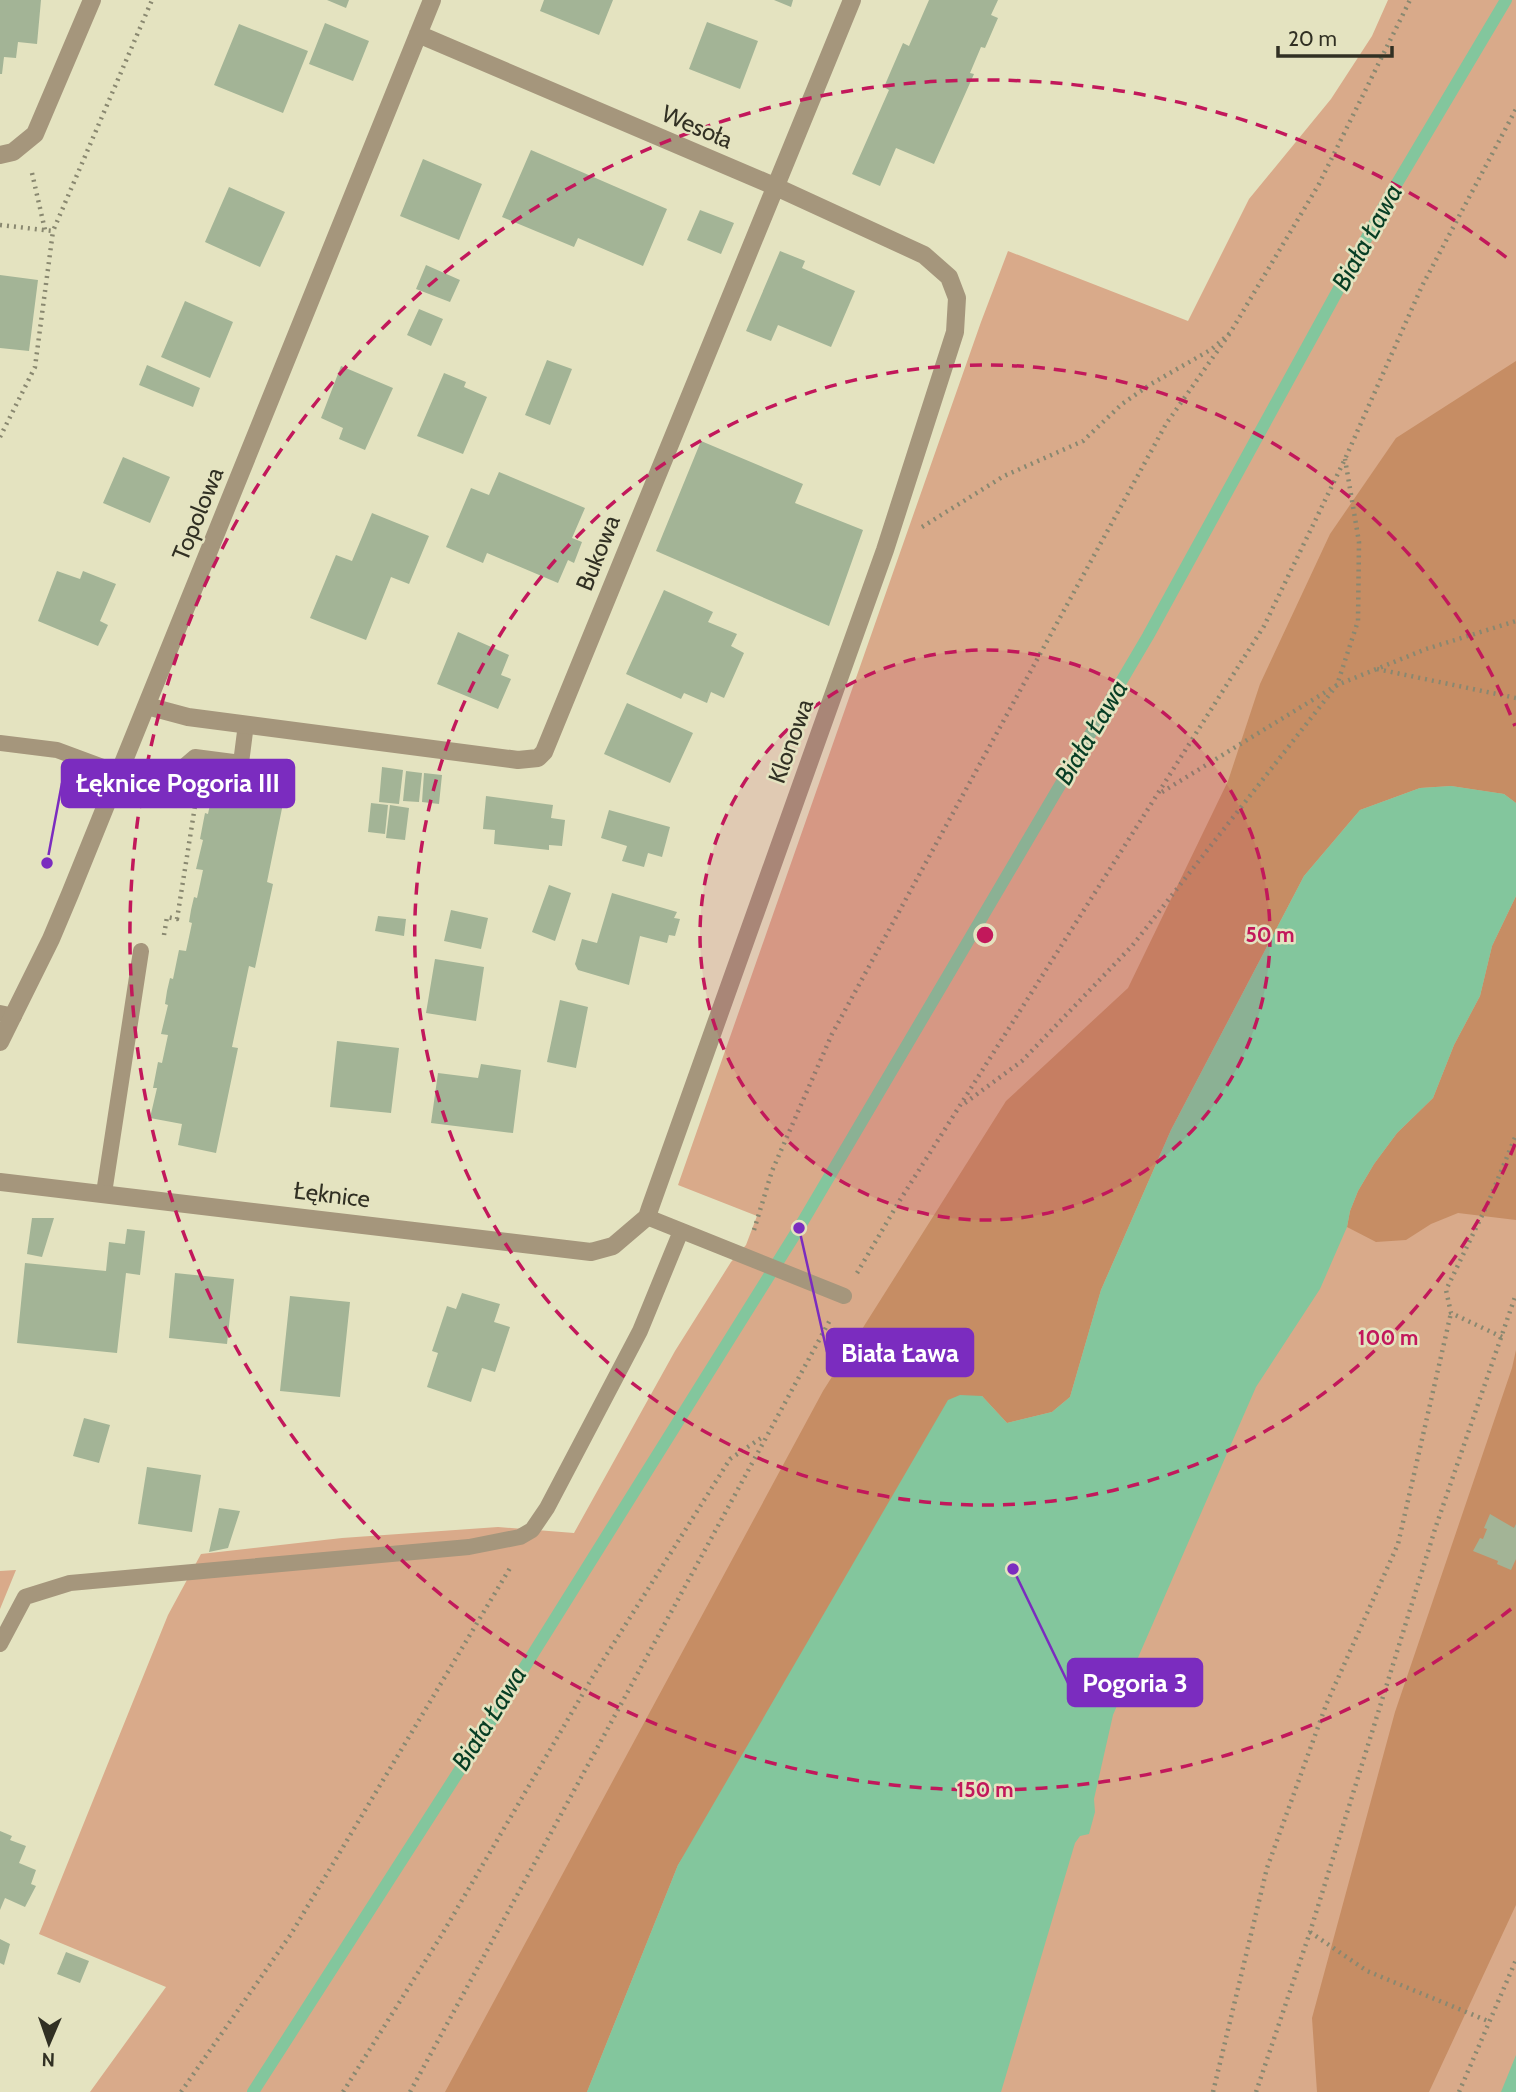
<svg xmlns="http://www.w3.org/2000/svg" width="1516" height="2092" viewBox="0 0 1516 2092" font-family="Cabin,sans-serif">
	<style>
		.green { fill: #d9aa8a }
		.forest { fill: #c68d64 }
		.water { fill: #83c69d }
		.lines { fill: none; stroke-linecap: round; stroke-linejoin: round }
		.stream { stroke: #83c69d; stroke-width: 12 }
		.building { fill: #a3b496 }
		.path { stroke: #898870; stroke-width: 4.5; stroke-dasharray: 2 5; stroke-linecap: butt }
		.service { stroke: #a5967c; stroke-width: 16 }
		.minor { stroke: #a5967c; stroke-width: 18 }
		.ring { fill: none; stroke: #c2185b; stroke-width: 3.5; stroke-dasharray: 12 9 }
		.labels { text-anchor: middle; stroke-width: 5; stroke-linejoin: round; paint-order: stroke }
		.street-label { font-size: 24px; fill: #313023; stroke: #e4e3c0 }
		.water-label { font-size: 26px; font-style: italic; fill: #073e24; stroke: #e4e3c0 }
		.centre { fill: #c2185b; stroke: #e4e3c0; stroke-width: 3.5 }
		.ring-label { font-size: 21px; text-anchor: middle; font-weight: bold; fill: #c2185b; stroke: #e4e3c0; stroke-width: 5; stroke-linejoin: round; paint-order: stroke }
		.leader { fill: none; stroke: #7b2cbf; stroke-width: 2.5 }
		.callout-dot { fill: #7b2cbf; stroke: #e4e3c0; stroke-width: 2.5 }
		.callout { fill: #7b2cbf; stroke: #7b2cbf; stroke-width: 2.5 }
		.callout-label { font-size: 26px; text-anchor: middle; font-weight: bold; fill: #fff }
	</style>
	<rect width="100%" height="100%" fill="#e4e3c0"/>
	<path class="green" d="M1388 0H1516V2092H90L166 1987 39 1934 168 1615 201 1554 342 1538 498 1527 574 1533 675 1351 731 1262 746 1245 757 1216 678 1185 981 322 1008 251 1188 321 1249 199 1331 99 1372 36Z
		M16 1570 0 1609V1571Z"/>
	<path class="forest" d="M1516 361V803L1504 794 1451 786 1420 788 1360 810 1304 876 1171 1130 1101 1290 1070 1397 1052 1412 1007 1423 982 1396 678 1865 587 2092H445L823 1391 1006 1101 1128 988 1228 781 1260 684 1330 534 1396 438Z
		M1516 896V1220L1458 1213 1431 1224 1406 1240 1376 1242 1347 1227 1350 1211 1358 1191 1374 1164 1397 1133 1433 1098 1454 1045 1480 996 1492 946Z
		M1516 1350V1905L1429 2092H1317L1312 2018 1395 1712 1512 1368Z"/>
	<path class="water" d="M1451 786 1504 794 1516 803V896L1492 946 1480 996 1454 1045 1433 1098 1397 1133 1374 1164 1358 1191 1350 1211 1347 1227 1320 1289 1256 1387 1113 1715 1094 1799 1095 1812 1089 1834 1080 1836 1075 1843 1001 2092H587L678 1865 948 1400 960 1395 982 1396 1007 1423 1052 1412 1070 1397 1101 1290 1171 1130 1304 876 1360 810 1420 788Z
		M1516 2055V2092H1501Z"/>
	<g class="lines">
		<path class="stream" d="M253 2092 486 1729 799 1228 1148 636 1393 190 1506 0"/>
	</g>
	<path class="building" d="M0 0H41L37 44 18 42 16 58 4 57 2 74H0Z
		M327 0H349L346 8Z
		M544 0H613L599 35 540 11Z
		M774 0H793L791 7Z
		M929 0H998L991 15 998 18 985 48 981 47 970 73 974 74 934 164 896 148 880 186 852 174 889 90 884 87 903 43 909 46Z
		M707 22 758 41 740 89 689 69Z
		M325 23 369 41 353 81 309 64Z
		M239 24 308 51 283 113 214 85Z
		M531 150 667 209 643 266 578 238 574 247 502 217Z
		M423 159 482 184 459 240 400 216Z
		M229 187 285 212 260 267 205 242Z
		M700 210 734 223 721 254 687 240Z
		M780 251 805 261 802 268 855 291 831 347 778 325 771 341 746 331Z
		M426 265 460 280 450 302 416 289Z
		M0 275 38 280 29 351 0 348Z
		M185 301 233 322 210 378 161 357Z
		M419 309 443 319 431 346 407 335Z
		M547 360 572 369 550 425 525 415Z
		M147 365 200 388 193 407 139 385Z
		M341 366 393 388 365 450 339 439 343 428 321 418Z
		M444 373 466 382 464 387 487 397 463 454 417 436Z
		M701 441 803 484 795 503 863 530 829 626 656 551Z
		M123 457 170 477 150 523 103 503Z
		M499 472 585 508 572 538 582 542 574 563 568 560 558 583 487 553 483 563 446 547 471 488 489 495Z
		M372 513 429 536 409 584 391 577 366 640 310 618 336 555 352 561Z
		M57 571 80 579 83 571 116 584 100 621 108 625 98 646 38 621Z
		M664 590 713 612 708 622 737 634 731 646 744 653 724 698 711 692 707 703 684 693 681 699 626 674Z
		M458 632 509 655 501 675 511 679 498 709 437 684Z
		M627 703 693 733 670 783 604 754Z
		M382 767 403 770 399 804 379 802Z
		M250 771 288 779 267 882 273 884 255 968 249 966 232 1047 238 1048 216 1153 178 1145 182 1124 150 1118 157 1088H153L158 1062 162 1063 168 1035 161 1034 168 1005 165 1004 167 991 170 978 173 979 179 950 186 951 192 923 189 922 191 910 194 897 197 898 203 870 196 869 203 840 200 839 205 813 208 814 214 785 246 791Z
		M406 771 422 773 419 802 403 801Z
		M424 773 442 775 439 804 422 802Z
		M486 796 553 805 551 818 565 820 562 846 549 845V850L494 844 495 830 483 829Z
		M371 803 388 805 385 834 368 832Z
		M390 805 409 808 405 840 386 838Z
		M609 810 670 827 662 857 648 853 644 867 622 861 627 846 601 838Z
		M549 885 571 893 555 941 532 932Z
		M612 893 677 912 674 918 680 919 675 936 669 935 667 943 640 936 629 985 578 970 575 964 582 939 597 943Z
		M451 910 488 918 481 949 444 941Z
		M378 916 406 919 404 936 375 931Z
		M435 959 484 967 476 1021 426 1013Z
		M560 1000 588 1007 576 1068 547 1062Z
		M337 1041 399 1048 391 1113 330 1107Z
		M481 1064 521 1070 513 1133 431 1123 438 1073 478 1078Z
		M32 1218H54L42 1257 27 1254Z
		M127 1229 145 1231 140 1275 126 1273 117 1353 17 1343 25 1263 106 1271 109 1242 125 1244Z
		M175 1273 234 1279 227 1344 169 1338Z
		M462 1293 500 1304 494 1322 510 1327 495 1372 482 1368 471 1402 427 1387 438 1353 432 1351 447 1306 456 1309Z
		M290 1296 350 1302 340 1397 280 1391Z
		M84 1418 110 1425 99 1463 73 1456Z
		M147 1467 201 1475 192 1532 138 1524Z
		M219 1508 240 1511 228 1548 209 1552Z
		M1490 1514 1514 1528 1516 1524V1559L1511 1570 1497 1564 1498 1561 1473 1551 1480 1538 1483 1539 1487 1529 1484 1528Z
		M0 1831 12 1836 10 1840 26 1846 19 1863 36 1870 31 1884 36 1886 25 1907 5 1898 0 1910Z
		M0 1939 10 1944 4 1965 0 1963Z
		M66 1952 89 1961 80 1983 57 1974Z"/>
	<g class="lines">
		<path class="path" d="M32 173 45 230
			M0 225 53 231 152 0
			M0 437 35 367 53 231
			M922 527 1004 476 1083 441 1122 404 1151 384 1212 349 1230 333 1319 184 1410 0
			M1377 669 1516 698
			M1162 792 1337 685 1358 621 1359 542 1345 459
			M164 935 167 917 177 919 195 806
			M965 1103 1022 1061 1132 946 1337 685 1426 649 1516 621
			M754 1230 772 1171 832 1034 1166 424 1230 333
			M857 1273 900 1200 1264 626 1345 459 1422 286 1516 109
			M1502 1337 1451 1313 1446 1290 1488 1203 1516 1135
			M1310 1932 1367 1971 1488 2021
			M181 2092 291 1934 510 1568
			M343 2092 441 1936 595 1673 730 1459 764 1436
			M410 2092 830 1320
			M1213 2092 1267 1868 1326 1705 1398 1544 1451 1313
			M1256 2092 1310 1932 1436 1526 1516 1294
			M1459 2092 1516 1960"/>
		<path class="service" d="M0 743 57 750 119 773
			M178 786 181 769 195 757 241 763 246 724
			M0 1013 14 1016
			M104 1193 141 951
			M647 1217 844 1296
			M0 1644 25 1597 70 1583 469 1547 520 1537 532 1530 547 1508 640 1331 681 1231"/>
		<path class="minor" d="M0 155 13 152 35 134 92 0
			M147 706 188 717 518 760 538 758 544 752 852 0
			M0 1042 51 939 70 894 432 0
			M0 1182 591 1252 613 1246 647 1217 650 1208 885 550 955 332 957 298 949 277 924 255 774 186 418 34"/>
	</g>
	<circle cx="985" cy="935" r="285" fill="#c2185b" fill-opacity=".12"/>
	<g class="ring">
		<circle cx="985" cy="935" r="285"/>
		<path d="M1515 1144A570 570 0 1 1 1515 726"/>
		<path d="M1511 1609A855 855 0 1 1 1511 261"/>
	</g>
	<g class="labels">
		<g class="street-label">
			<text transform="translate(697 127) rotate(23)" y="8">Wesoła</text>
			<text transform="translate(198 514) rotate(-68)" y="8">Topolowa</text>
			<text transform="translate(598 553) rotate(-68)" y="8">Bukowa</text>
			<text transform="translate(791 741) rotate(-70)" y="8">Klonowa</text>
			<text transform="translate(332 1195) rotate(7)" y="8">Łęknice</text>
		</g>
		<g class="water-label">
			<text transform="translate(1367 237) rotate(-61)" y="9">Biała Ława</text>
			<text transform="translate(1091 732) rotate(-59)" y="9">Biała Ława</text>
			<text transform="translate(489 1718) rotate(-58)" y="9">Biała Ława</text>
		</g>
	</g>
	<circle cx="985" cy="935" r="10" class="centre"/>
	<g class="ring-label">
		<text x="1270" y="942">50 m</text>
		<text x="1388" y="1345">100 m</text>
		<text x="985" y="1797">150 m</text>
	</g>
	<path class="leader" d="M47 863L62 783M799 1228L827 1352M1013 1569L1068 1683"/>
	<g class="callout-dot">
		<circle cx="47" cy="863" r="7"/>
		<circle cx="799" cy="1228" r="7"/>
		<circle cx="1013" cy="1569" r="7"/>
	</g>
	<g class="callout">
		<rect x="62" y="760" width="232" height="47" rx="7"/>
		<rect x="827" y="1329" width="146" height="47" rx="7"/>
		<rect x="1068" y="1659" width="134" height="47" rx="7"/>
	</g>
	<g class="callout-label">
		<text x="178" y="792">Łęknice Pogoria III</text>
		<text x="900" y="1362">Biała Ława</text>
		<text x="1135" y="1692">Pogoria 3</text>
	</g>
	<g transform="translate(49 2043) rotate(182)" stroke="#e4e3c0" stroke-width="5" paint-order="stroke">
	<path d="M0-5L12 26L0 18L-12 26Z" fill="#313023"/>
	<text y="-10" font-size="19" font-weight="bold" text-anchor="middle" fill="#313023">N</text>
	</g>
	<path d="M1278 46v10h114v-10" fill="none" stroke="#313023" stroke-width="3.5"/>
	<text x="1288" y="46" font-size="21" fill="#313023" stroke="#e4e3c0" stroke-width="5" paint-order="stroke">20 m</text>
</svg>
